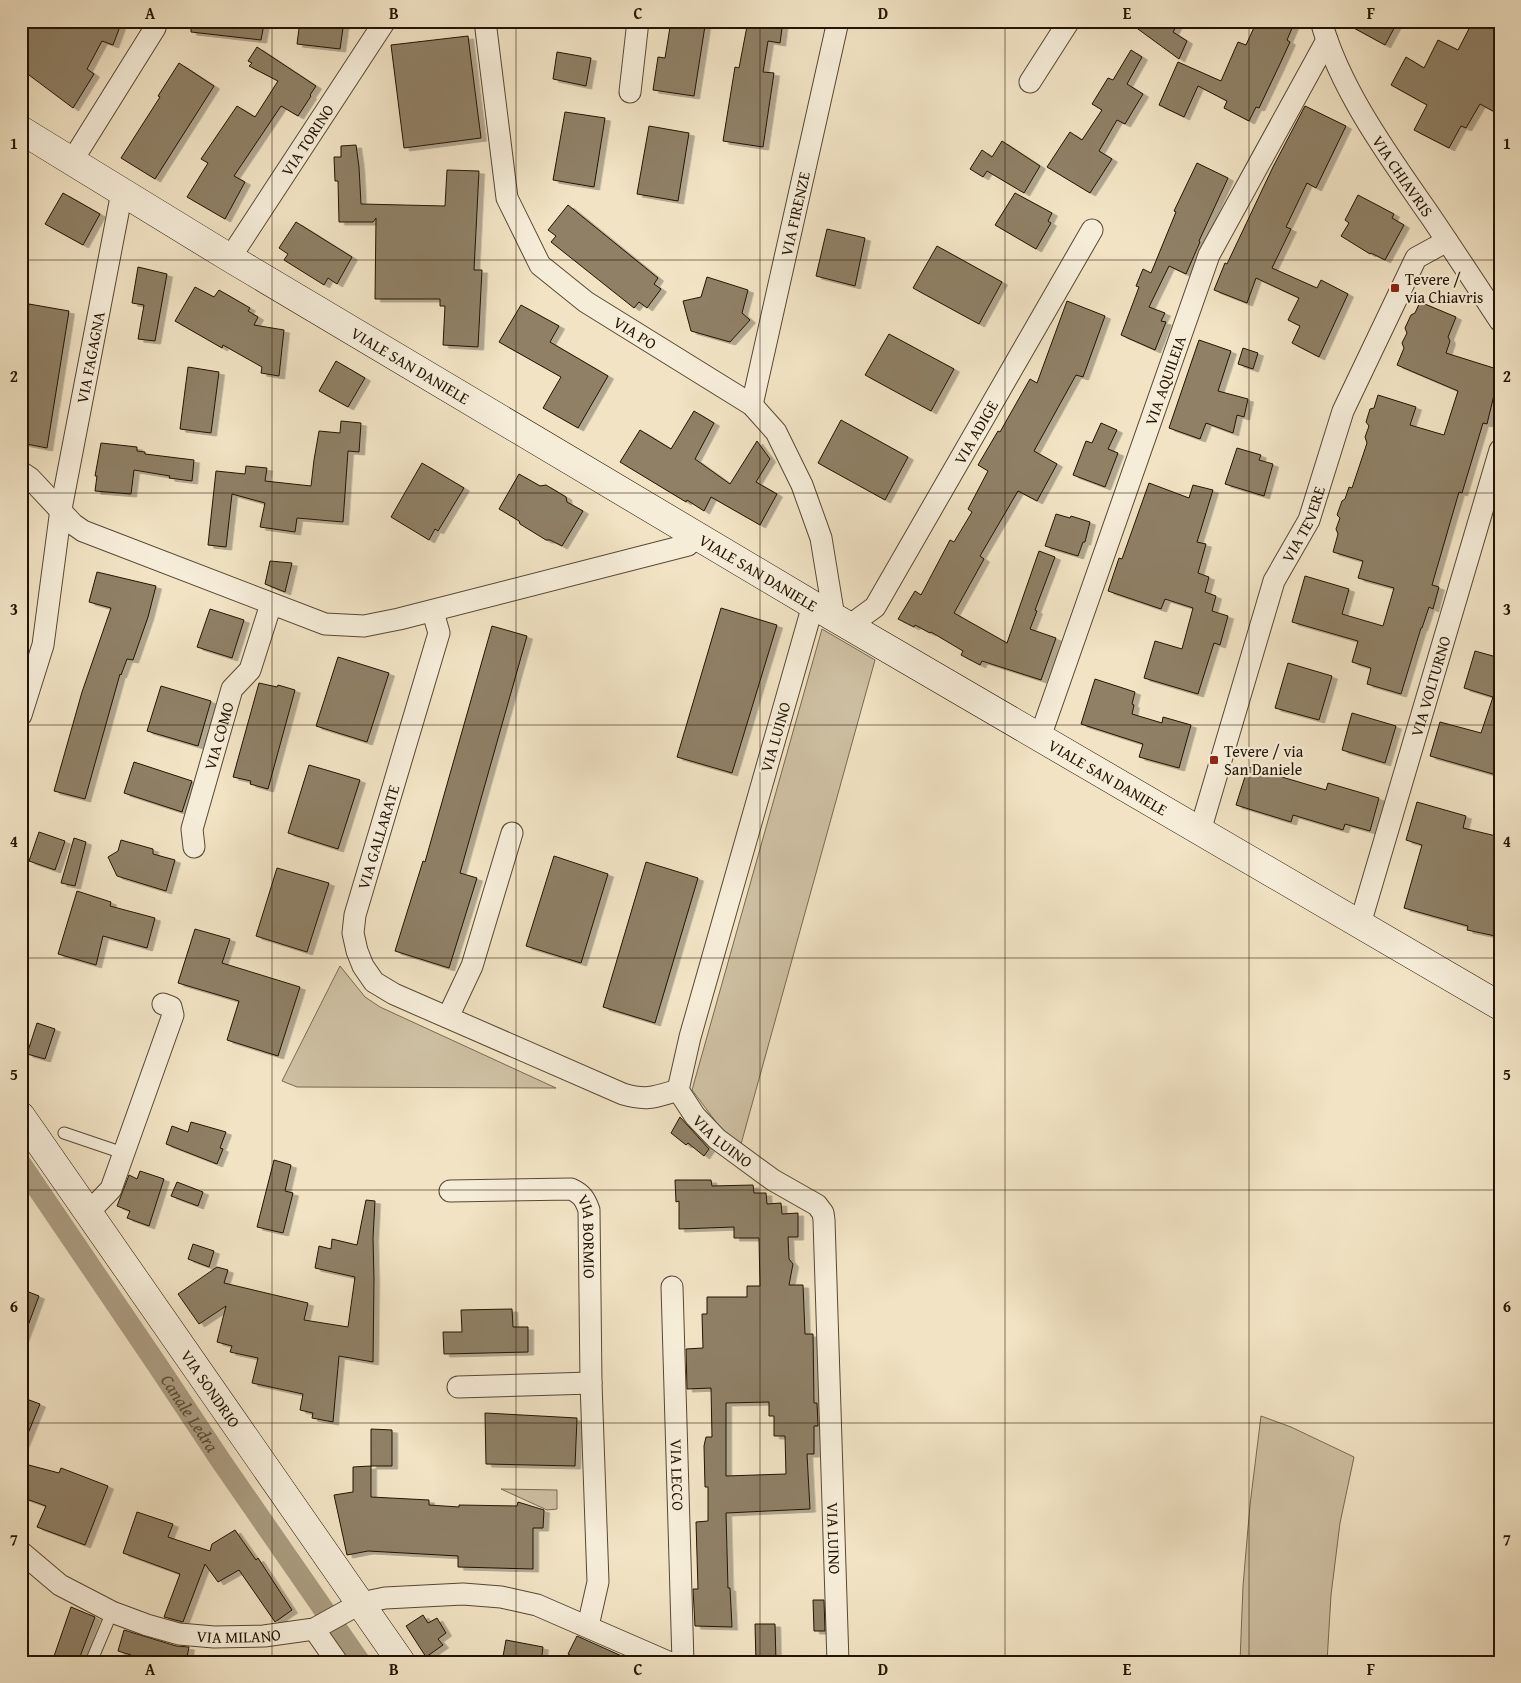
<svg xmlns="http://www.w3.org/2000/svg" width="1521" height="1683" viewBox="0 0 1521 1683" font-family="'Gentium Book Plus',serif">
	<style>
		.green { fill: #cec0a3; stroke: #796a52 }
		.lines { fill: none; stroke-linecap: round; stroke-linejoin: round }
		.canal { stroke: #ab9d82; stroke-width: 21 }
		.building { fill: #8f8066; stroke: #241401; fill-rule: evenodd; filter: url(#shadow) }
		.lane-casing { stroke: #574832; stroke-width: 13 }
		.street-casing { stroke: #574832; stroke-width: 23 }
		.secondary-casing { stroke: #241401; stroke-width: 29 }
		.lane { stroke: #f6edd9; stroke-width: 11 }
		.street { stroke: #f6edd9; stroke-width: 21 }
		.secondary { stroke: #f6edd9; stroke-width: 28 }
		.grid { fill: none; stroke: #241401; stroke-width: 1; stroke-opacity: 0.55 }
		.poi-dot { fill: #8f2418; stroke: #f6edd9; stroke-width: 2 }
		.labels { text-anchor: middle; stroke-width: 4.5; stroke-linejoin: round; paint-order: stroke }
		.street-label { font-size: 16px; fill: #241401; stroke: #f6edd9 }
		.poi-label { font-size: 16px; fill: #241401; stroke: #f6edd9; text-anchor: start }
		.water-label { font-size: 18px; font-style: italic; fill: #5a4b35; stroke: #f6edd9 }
		.neatline { fill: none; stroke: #241401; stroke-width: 2 }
		.grid-label { font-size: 16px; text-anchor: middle; font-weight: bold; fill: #241401 }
	</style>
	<defs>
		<filter id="shadow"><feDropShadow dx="5.5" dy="3" stdDeviation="0" flood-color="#0004"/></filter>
	</defs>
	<rect width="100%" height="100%" fill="#f1e3c4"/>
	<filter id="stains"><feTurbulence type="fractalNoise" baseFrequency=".004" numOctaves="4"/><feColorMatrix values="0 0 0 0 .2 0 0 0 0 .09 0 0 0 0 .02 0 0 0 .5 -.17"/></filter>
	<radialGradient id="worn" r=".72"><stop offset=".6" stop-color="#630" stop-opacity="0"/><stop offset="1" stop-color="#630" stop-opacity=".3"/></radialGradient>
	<path class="green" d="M822 629 875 660 741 1144 725 1134 692 1090Z
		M340 966 365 997 380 1007 556 1088 297 1087 282 1081Z
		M1261 1416 1291 1427 1354 1457 1340 1523 1331 1595 1327 1662H1240L1243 1586 1250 1505Z
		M501 1489 557 1490V1509L547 1510Z"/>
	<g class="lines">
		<path class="canal" id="s1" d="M21 1164 156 1363 221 1461 360 1662"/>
	</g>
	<path class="building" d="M21 21H122L113 45 102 41 87 69 94 74 73 108 21 69Z
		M191 21H253L264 24 261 40 191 32Z
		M300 21H344L340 49 297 44Z
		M671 21 705 26 694 96 653 90 658 57 665 58Z
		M748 21H783L780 43 768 41 763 72 774 73 763 147 723 141 735 67 739 68Z
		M1127 21H1179L1173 32 1187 41 1179 59Z
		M1257 21H1284L1293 26 1287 40 1290 42 1279 66 1259 108 1256 107 1249 121 1224 108 1227 101 1198 86 1184 117 1159 105 1178 62 1221 81 1238 42 1246 45Z
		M1341 21H1398L1385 45Z
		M1473 21H1500V115L1480 104 1466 128 1461 126 1449 148 1414 130 1427 105 1391 85 1406 57 1424 68 1438 40 1458 50Z
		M468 36 481 138 404 148 391 45Z
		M257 47 316 86 310 95 311 96 298 116 281 106 234 176 245 182 225 219 187 197 208 163 201 159 237 106 255 117 278 81 249 66 252 63 248 61Z
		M1131 50 1142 57 1127 84 1143 94 1125 124 1117 120 1099 151 1112 159 1090 193 1047 167 1070 132 1082 140 1102 110 1092 104 1108 78 1113 80Z
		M557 52 591 58 586 86 553 79Z
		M179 63 214 86 155 179 121 158 160 97 158 96Z
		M1305 106 1346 126 1316 188 1307 183 1286 227 1291 229 1272 268 1317 288 1321 280 1348 294 1319 357 1292 343 1300 326 1288 320 1299 298 1256 278 1247 303 1214 290 1225 263 1227 264 1273 167Z
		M565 112 605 118 594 187 553 180Z
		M649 126 689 133 678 201 637 194Z
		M1002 141 1040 166 1024 193 987 171 983 177 970 169 982 150 992 157Z
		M356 145 359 167 361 204 445 206 447 170 479 171 474 270H482L478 347 443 345 445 306H440V299H375L376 218 373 222H339L338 181H335L334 157H341V146Z
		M1197 163 1228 178 1199 241 1200 242 1186 274 1169 266 1149 307 1165 313 1161 321 1166 322 1155 350 1121 335 1139 287 1136 286 1143 269 1151 273 1176 212 1174 211Z
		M63 193 100 214 83 245 45 224Z
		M1015 193 1052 213 1048 221 1051 223 1036 249 995 225Z
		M1358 195 1394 214 1392 218 1404 225 1385 260 1371 253 1370 254 1341 236 1349 223 1345 220Z
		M568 205 658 278 654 284 661 289 647 308 639 302 634 308 551 242 556 236 548 230Z
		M296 222 352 257 337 284 328 278 324 285 284 260 288 254 279 248Z
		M827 229 865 238 855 286 816 276Z
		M937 246 1002 282 979 324 913 288Z
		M138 267 167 274 155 341 138 339 144 305 132 303Z
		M707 277 748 290 742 313 750 320 730 342 691 331 683 301 701 297Z
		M195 287 214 297 219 290 250 308 248 311 258 317 254 325 284 330 279 376 261 373 262 367 223 345 222 348 175 321Z
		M1067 301 1105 316 1083 377 1076 375 1034 451 1057 464 1037 501 1018 491 980 556 984 559 954 613 1007 643 1039 551 1055 557 1035 610 1037 611 1030 629 1056 638 1041 680 982 661 980 665 961 655 963 651 931 632 930 633 915 625 914 627 898 619 915 591 921 595 950 540 954 542 972 512 968 509 988 471 978 465 998 431 1000 432 1030 379 1037 383Z
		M1420 302 1456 317 1448 337 1450 341 1446 353 1500 370 1487 424 1483 423 1462 493 1459 492 1432 585 1439 587 1433 609 1429 607 1422 628H1421L1401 694 1367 684 1371 668 1352 662 1358 641 1292 622 1305 576 1349 589 1342 614 1383 626 1394 588 1358 578 1363 561 1333 552 1338 534 1336 529 1340 518 1337 515 1342 501 1345 499 1349 487 1352 488 1367 443 1365 437 1369 426 1366 422 1370 409 1374 408 1378 395 1416 407 1410 425 1444 435 1458 391 1397 365 1404 348 1402 343 1407 333 1405 328 1411 315 1415 313Z
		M29 304 69 311 47 448 21 443V349Z
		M521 305 559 326 550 342 608 376 578 428 543 408 561 377 499 342Z
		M889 334 954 369 931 411 865 375Z
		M1199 340 1231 351 1218 391 1248 399 1244 417 1237 415 1233 433 1206 423 1200 439 1169 428Z
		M1243 348 1258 353 1253 369 1238 364Z
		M336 361 365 378 348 407 319 391Z
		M188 367 219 372 211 433 180 429Z
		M694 411 714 423 695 459 730 484 757 441 770 459 756 482 777 494 760 525 711 497 704 511 687 500 686 502 620 462 640 430 671 449Z
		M841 420 908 457 885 500 818 463Z
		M341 421 361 423 359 452 348 451 343 522 297 518 295 532 260 527 265 503 232 494 226 547 208 545 216 471 245 474 246 466 267 468 265 481 311 486 314 460 319 431 340 433Z
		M1101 423 1117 430 1108 449 1118 453 1105 487 1073 475 1086 441 1092 443Z
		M101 443 137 447V451L145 452V454L194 460 192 481 169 478 170 476 134 470 131 494 95 491 97 476H95Z
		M1237 448 1261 455 1259 460 1273 464 1264 496 1225 484Z
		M422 463 464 488 438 531 435 529 429 540 391 517Z
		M519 474 540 486 546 485 566 497 567 502 583 511 562 546 550 540H546L520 524 519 521 499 509Z
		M1149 483 1189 498 1193 485 1213 490 1197 542 1206 544 1198 573 1209 577 1205 592 1216 596 1212 611 1228 616 1220 645 1214 643 1198 694 1144 678 1155 641 1182 649 1193 608 1165 599 1161 609 1108 591 1119 558 1122 559Z
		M1056 514 1070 518 1071 516 1090 522 1085 542H1083L1078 556 1045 546Z
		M270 561 292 563 285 592 265 584Z
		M97 572 156 586 148 617 133 660 127 659 121 675 120 674 85 799 54 791 82 692 111 608 89 602Z
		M721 608 777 625 732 773 677 757Z
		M210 609 244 620 232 658 197 647Z
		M492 626 527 636 460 873 477 878 449 968 395 951 423 861 425 862Z
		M1475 651 1500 658V776L1430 756 1440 722 1481 733 1493 697 1464 688Z
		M338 657 389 673 367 742 316 726Z
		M1288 663 1332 676 1319 720 1275 708Z
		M1095 679 1135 692 1132 704 1134 705 1132 714 1162 723 1163 717 1191 725 1179 768 1139 757 1143 744 1081 724Z
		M259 683 277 687 278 685 295 690 268 789 250 784 251 781 233 777Z
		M161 686 211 701 198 746 147 731Z
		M1352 713 1396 726 1385 763 1342 750Z
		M134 762 192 781 182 812 124 793Z
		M309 765 360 780 338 849 288 833Z
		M1248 767 1326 790 1328 783 1379 798 1370 831 1345 824 1343 830 1293 815 1291 822 1236 805Z
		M1417 802 1466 816 1463 828 1500 837V937L1467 930 1468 926 1404 908 1422 845 1406 840Z
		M39 832 65 841 55 870 29 861Z
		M74 838 86 842 75 886 61 883Z
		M121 840 153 849V854L175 860 166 891 117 876 108 857 118 851Z
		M554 856 608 874 581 963 526 946Z
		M646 862 698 878 655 1023 603 1007Z
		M277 868 329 883 307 952 256 936Z
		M77 891 111 902 110 906 155 918 147 948 103 936 96 965 58 954Z
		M195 929 230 939 222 963 300 987 278 1056 227 1040 239 1001 178 983Z
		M37 1023 55 1029 45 1059 27 1054Z
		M680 1117 709 1149 704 1156 688 1143 686 1145 671 1133Z
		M191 1122 226 1132 220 1148 223 1149 217 1164 166 1144 172 1126 188 1132Z
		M274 1160 291 1165 285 1191 293 1193 283 1233 257 1227Z
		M140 1171 164 1179 149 1226 127 1218 130 1211 117 1206 129 1175 137 1179Z
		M675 1180H711L712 1186 753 1185 754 1193H766L767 1204 781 1203 782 1214 798 1213V1237H788L789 1259 793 1264 789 1285H803L805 1334H813L814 1403H817L818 1426H814V1454H807L810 1509 726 1513 728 1588H730L732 1627 695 1626 693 1589H698L696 1522 708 1521V1487H705L704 1446 706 1437H712L711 1388 687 1389 686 1349 703 1348 702 1314H707V1297H747V1286H760L759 1238H734V1227L679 1229V1201L676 1202ZM769 1402V1416H774V1436H785L786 1474 726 1476V1403Z
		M177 1182 203 1192 198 1206 171 1196Z
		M366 1200 375 1201 373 1238 374 1279 373 1362 339 1356 333 1422 312 1418 313 1413 300 1410 303 1394 252 1383 258 1358 230 1352 232 1346 217 1342 226 1306 199 1324 178 1294 217 1267 228 1270 224 1283 308 1303 304 1320 348 1327 355 1277 315 1268 319 1246 331 1249 332 1239 357 1245Z
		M193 1244 214 1251 209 1267 188 1259Z
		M21 1289 39 1296 23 1339H21Z
		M512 1309 513 1327H528V1352L444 1354 443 1332H462L461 1310Z
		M21 1397 40 1404 22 1448H21Z
		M485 1413 577 1418 575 1466 486 1464Z
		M371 1429 392 1430V1466H371Z
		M21 1463 59 1473 61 1468 108 1486 85 1545 37 1527 46 1506 21 1497Z
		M371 1466V1497L429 1500V1505L459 1507V1505L517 1506 518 1502 544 1510 543 1528H533V1569L458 1567V1556L368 1551 347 1555 334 1495 353 1492V1467Z
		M137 1512 173 1524 168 1537 210 1551 212 1544 235 1530 256 1560 258 1558 292 1610 275 1622 239 1570 218 1582 205 1564 183 1622 164 1617 180 1574 123 1553Z
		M813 1600H824L825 1631H814Z
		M71 1607 95 1617 78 1662H52Z
		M423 1615 428 1623 437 1618 446 1633 438 1639 443 1645 426 1657 406 1626Z
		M755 1624H775L776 1662H756Z
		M124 1630 176 1646 189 1647 186 1662H129L131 1655 118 1651Z
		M577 1636 615 1653 635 1662H583L568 1654Z
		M506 1640 543 1647 541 1662H502Z"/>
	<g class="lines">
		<defs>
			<path id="lane" d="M64 1133 123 1153
				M91 1662 112 1612"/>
			<g id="street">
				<path id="s2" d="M485 21 507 198 540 265 586 302 752 405 776 432 802 485 821 538 834 617"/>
				<path id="s3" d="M1321 21C1340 90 1390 158 1431 217 1454 251 1477 286 1500 321"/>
				<path d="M1030 82 1069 21"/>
				<path d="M630 92 638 21"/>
				<path d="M72 161 155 28"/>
				<path id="s4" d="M230 258 385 21"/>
				<path id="s5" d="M752 405 838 21"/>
				<path d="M21 472 30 478 73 524 83 531 325 624 364 626 399 619 688 545 696 535"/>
				<path id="s6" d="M813 605 690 1037 678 1090 695 1116 717 1139 773 1180 817 1205 823 1213 824 1220 838 1662"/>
				<path d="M433 612 439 633 355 915 353 933 357 951 363 966 374 982 394 994 623 1094C647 1101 655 1097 678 1090"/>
				<path id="s7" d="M849 626 875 607 1092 230"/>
				<path id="s8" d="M21 715 43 645 61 509 122 192"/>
				<path id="s9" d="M1040 737 1209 255 1327 40"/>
				<path id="s10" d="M1200 831 1274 581 1309 520 1343 411 1416 258 1447 241"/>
				<path id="s11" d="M194 847 192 829 232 689 250 670 271 604"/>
				<path id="s12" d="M1360 924 1500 450"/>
				<path d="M448 1017 472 966 512 833"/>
				<path id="s13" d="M450 1191 571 1189C582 1194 585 1199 589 1210L591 1383 598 1582 588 1626"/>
				<path d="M89 1212 111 1189 173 1015 171 1007 163 1004"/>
				<path id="s14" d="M672 1287 683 1662"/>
				<path d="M458 1387 591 1383"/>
				<path id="s15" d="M21 1552 60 1585 89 1600 112 1612 147 1625 179 1634 214 1637 264 1636 314 1629 361 1603 385 1598 463 1594 501 1597 537 1605 668 1662"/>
				<path d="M314 1629 337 1662"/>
			</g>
			<g id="secondary">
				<path id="s16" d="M21 130 230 258 813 605 1500 1006"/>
				<path id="s17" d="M21 1116 401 1662"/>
			</g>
		</defs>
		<use href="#lane" class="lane-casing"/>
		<use href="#street" class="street-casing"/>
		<use href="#secondary" class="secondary-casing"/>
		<use href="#lane" class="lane"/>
		<use href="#street" class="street"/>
		<use href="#secondary" class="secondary"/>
	</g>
	<path class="grid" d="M272 21V1662M516 21V1662M760 21V1662M1005 21V1662M1249 21V1662M21 260H1500M21 493H1500M21 725H1500M21 958H1500M21 1190H1500M21 1423H1500"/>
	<g class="poi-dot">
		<rect x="1390" y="283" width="10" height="10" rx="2.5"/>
		<rect x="1209" y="755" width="10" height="10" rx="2.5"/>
	</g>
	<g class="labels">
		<g class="street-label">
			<text dy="6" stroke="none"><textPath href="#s4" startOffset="141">VIA TORINO</textPath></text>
			<text dy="6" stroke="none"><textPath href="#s3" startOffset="176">VIA CHIAVRIS</textPath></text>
			<text dy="6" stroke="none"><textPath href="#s5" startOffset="196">VIA FIRENZE</textPath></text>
			<text dy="6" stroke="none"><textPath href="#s2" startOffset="370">VIA PO</textPath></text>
			<text dy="6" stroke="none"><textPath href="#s8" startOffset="365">VIA FAGAGNA</textPath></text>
			<text dy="6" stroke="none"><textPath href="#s16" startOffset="455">VIALE SAN DANIELE</textPath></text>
			<text dy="6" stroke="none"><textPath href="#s9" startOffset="378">VIA AQUILEIA</textPath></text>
			<text dy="6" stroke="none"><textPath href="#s7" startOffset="234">VIA ADIGE</textPath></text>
			<text dy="6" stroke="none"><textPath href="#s10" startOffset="325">VIA TEVERE</textPath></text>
			<text dy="6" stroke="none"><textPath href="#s16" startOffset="860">VIALE SAN DANIELE</textPath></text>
			<text dy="6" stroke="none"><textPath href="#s12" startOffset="248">VIA VOLTURNO</textPath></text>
			<text dy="6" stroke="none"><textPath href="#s11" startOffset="115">VIA COMO</textPath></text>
			<text transform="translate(775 737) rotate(-74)" y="6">VIA LUINO</text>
			<text dy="6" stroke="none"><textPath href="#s16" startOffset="1265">VIALE SAN DANIELE</textPath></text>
			<text transform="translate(378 837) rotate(-73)" y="6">VIA GALLARATE</text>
			<text dy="6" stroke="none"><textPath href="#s6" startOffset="572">VIA LUINO</textPath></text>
			<text dy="6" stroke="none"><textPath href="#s13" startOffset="176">VIA BORMIO</textPath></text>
			<text dy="6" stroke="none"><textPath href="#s17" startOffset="332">VIA SONDRIO</textPath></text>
			<text dy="6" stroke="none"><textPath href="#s14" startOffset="188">VIA LECCO</textPath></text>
			<text dy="6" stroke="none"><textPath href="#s6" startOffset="1022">VIA LUINO</textPath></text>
			<text dy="6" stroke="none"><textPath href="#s15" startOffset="240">VIA MILANO</textPath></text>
		</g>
		<g class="poi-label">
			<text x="1405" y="285">Tevere /<tspan x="1405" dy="18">via Chiavris</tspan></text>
			<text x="1224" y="757">Tevere / via<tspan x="1224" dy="18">San Daniele</tspan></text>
		</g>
		<g class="water-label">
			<text dy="6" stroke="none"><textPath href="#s1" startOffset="301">Canale Ledra</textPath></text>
		</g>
	</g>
	<rect width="1521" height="1683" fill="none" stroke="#f1e3c4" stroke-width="55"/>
	<rect x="28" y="28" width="1466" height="1628" class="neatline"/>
	<g class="grid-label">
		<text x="150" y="19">A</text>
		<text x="394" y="19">B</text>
		<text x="638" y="19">C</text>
		<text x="883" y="19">D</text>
		<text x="1127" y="19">E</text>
		<text x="1371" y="19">F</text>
		<text x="14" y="149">1</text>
		<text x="1507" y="149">1</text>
		<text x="14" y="382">2</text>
		<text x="1507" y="382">2</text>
		<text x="14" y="615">3</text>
		<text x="1507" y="615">3</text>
		<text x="14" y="847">4</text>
		<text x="1507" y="847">4</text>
		<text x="14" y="1080">5</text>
		<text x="1507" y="1080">5</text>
		<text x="14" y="1312">6</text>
		<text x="1507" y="1312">6</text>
		<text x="14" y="1545">7</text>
		<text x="1507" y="1545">7</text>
		<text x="150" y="1675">A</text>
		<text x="394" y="1675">B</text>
		<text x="638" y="1675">C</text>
		<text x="883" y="1675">D</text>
		<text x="1127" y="1675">E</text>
		<text x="1371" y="1675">F</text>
	</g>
	<rect width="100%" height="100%" filter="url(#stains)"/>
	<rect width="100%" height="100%" fill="url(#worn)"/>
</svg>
